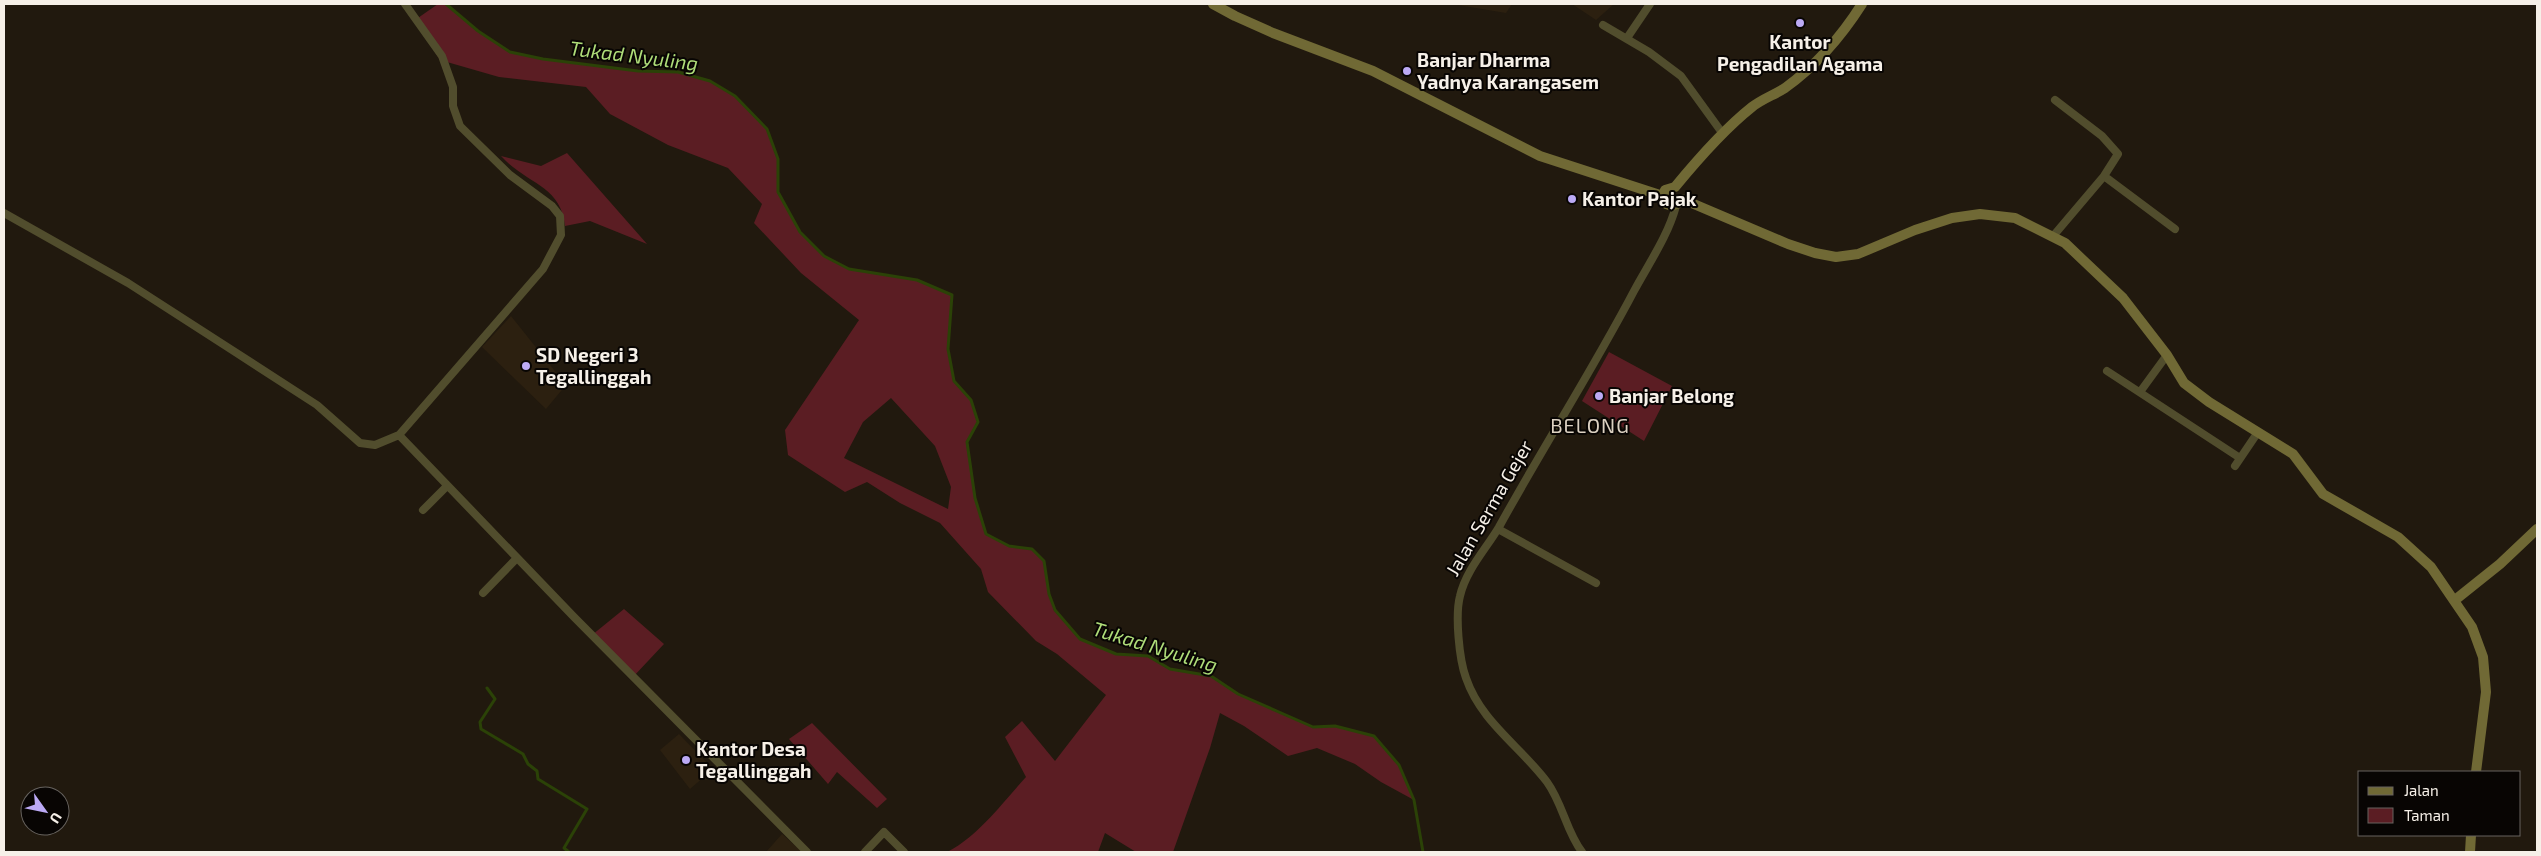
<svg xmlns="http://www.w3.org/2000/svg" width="2541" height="856" viewBox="0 0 2541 856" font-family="'Exo 2',sans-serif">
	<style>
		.built { fill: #2c2010 }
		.green { fill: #5b1d23; fill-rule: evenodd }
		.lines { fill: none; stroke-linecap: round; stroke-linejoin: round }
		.stream { stroke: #2b4207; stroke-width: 3 }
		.street { stroke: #514d2d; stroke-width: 8 }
		.secondary { stroke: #706935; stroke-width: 10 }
		.poi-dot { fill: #bcaaf5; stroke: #080503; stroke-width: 2 }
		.labels { text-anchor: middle; stroke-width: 4; stroke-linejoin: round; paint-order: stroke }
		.poi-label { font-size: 19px; font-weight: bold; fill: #f6f0e8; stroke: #080503; text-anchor: start }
		.street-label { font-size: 19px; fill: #f6f0e8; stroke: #080503 }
		.water-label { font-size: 20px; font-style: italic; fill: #afdd79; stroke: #080503 }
		.neighbourhood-label { font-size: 20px; letter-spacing: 1px; fill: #dcd1c2; stroke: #080503 }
	</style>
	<rect width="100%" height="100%" fill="#21190e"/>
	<path class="built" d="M1452 4H1512L1506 13Z
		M1572 4H1614L1596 20Z
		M511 316 566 385 546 409 482 347Z
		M679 734 713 769 690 789 660 750Z
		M782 834 802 852H766Z"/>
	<path class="green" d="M438 4H446L478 31 510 52 543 59 638 71 678 72 710 81 735 96 767 129 778 159V192L800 232 824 256 849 269 917 280 952 295 948 349 954 381 971 400 978 422 967 442 975 498 986 534 1009 546 1032 549 1044 561 1049 594 1054 610 1079 639 1116 654 1148 656 1170 669 1211 676 1238 694 1313 727 1335 726 1374 736 1399 765 1414 800 1381 782 1355 764 1317 748 1288 756 1244 726 1220 713 1210 748 1173 852H1136L1105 833 1098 852H950L949 851C979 835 1003 802 1026 777L1005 737 1022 721 1055 761 1106 695 1057 654 1036 641 988 592 981 569 940 523 900 503 867 482 845 492 788 455 785 430 859 320 801 273 754 223 762 204 728 168 668 145 610 114 586 87 499 77 440 60 415 20ZM891 398 935 446 951 487 948 509 844 458 863 422Z
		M567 153 647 244 590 221 565 226C561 185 526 184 501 156L541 166Z
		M1609 352 1672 386 1644 441 1582 401Z
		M624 609 664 644 633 677 592 635Z
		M812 723 887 799 877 808 837 772 828 784 789 739Z"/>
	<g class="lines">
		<path class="stream" d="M446 4 478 31 510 52 543 59 638 71 678 72 710 81 735 96 767 129 778 159V192L800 232 824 256 849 269 917 280 952 295 948 349 954 381 971 400 978 422 967 442 975 498 986 534 1009 546 1032 549 1044 561 1049 594 1055 610 1080 639 1116 654 1148 656 1170 669 1211 676 1238 694 1313 727 1335 726 1374 736 1399 765 1414 800 1423 852
			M487 688 495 699 480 722 481 729 523 754 528 764 537 771 538 779 587 809 564 848 569 852"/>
		<path class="street" d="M1603 25 1649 52 1681 76 1723 134
			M1627 38 1650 4
			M2104 176 2175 229
			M4 213 128 283 232 350 317 405 360 443 375 445 399 435 543 269 561 235 560 216 552 206 510 175 460 126 453 106V87L442 56 405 4
			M2054 235 2104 176 2118 154 2102 136 2055 100
			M2107 371 2240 458
			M2140 392 2167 355
			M399 435 574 617 807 852
			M2235 466 2258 432
			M423 510 447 486
			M1498 529 1596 583
			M483 593 517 558
			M865 852 884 832 904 852
			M1582 852C1566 831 1563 804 1547 782 1520 746 1481 722 1466 678 1459 659 1455 615 1460 596 1466 570 1486 549 1499 527 1543 447 1592 371 1634 291 1649 263 1668 236 1676 206"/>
		<path class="secondary" d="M1213 4 1235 16 1273 33 1373 71 1540 156 1663 196
			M1663 196 1665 190 1675 187C1698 159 1723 130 1752 107 1762 99 1774 95 1785 88 1817 65 1841 37 1862 4
			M1663 196 1666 204 1672 206 1679 203 1682 199
			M1682 199 1788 244 1815 253 1836 257 1858 254 1915 230 1952 218 1980 214 2015 218 2065 243 2123 298 2167 355 2184 383 2209 402 2293 454 2323 494 2398 537 2431 567 2472 627 2483 657 2486 692 2476 772
			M2455 600 2500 564 2537 529
			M2470 852 2471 835"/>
	</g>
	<g class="poi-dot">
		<circle cx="1800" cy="23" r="5"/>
		<circle cx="1407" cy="71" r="5"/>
		<circle cx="1572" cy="199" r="5"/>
		<circle cx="526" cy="366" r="5"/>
		<circle cx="1599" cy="396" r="5"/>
		<circle cx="686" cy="760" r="5"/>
	</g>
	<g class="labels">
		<g class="poi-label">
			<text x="1800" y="49" text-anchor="middle">Kantor<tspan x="1800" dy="22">Pengadilan Agama</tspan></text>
			<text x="1417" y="67">Banjar Dharma<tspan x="1417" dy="22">Yadnya Karangasem</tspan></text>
			<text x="1582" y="206">Kantor Pajak</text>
			<text x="536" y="362">SD Negeri 3<tspan x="536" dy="22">Tegallinggah</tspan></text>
			<text x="1609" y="403">Banjar Belong</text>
			<text x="696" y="756">Kantor Desa<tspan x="696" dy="22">Tegallinggah</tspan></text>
		</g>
		<g class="street-label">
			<text transform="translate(1489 508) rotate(-60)" y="7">Jalan Serma Gejer</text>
		</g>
		<g class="water-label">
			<text transform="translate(634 56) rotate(7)" y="7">Tukad Nyuling</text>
			<text transform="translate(1155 647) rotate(17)" y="7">Tukad Nyuling</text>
		</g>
		<g class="neighbourhood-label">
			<text x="1590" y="433">BELONG</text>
		</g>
	</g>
	<rect width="2541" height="856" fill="none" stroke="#f6f0e8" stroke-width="10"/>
	<rect x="2358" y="771" width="162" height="65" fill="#080503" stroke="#67635f"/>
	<rect x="2368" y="787" width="25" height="8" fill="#706935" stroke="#67635f"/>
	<text x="2404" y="796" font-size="15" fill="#f6f0e8">Jalan</text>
	<rect x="2368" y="808" width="25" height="15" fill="#5b1d23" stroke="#67635f"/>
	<text x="2404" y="821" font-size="15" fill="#f6f0e8">Taman</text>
	<g transform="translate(45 811) rotate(123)"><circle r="24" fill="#080503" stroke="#67635f"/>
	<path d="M0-4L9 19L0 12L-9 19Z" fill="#bcaaf5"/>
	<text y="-8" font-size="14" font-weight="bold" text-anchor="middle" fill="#f6f0e8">U</text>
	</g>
</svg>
